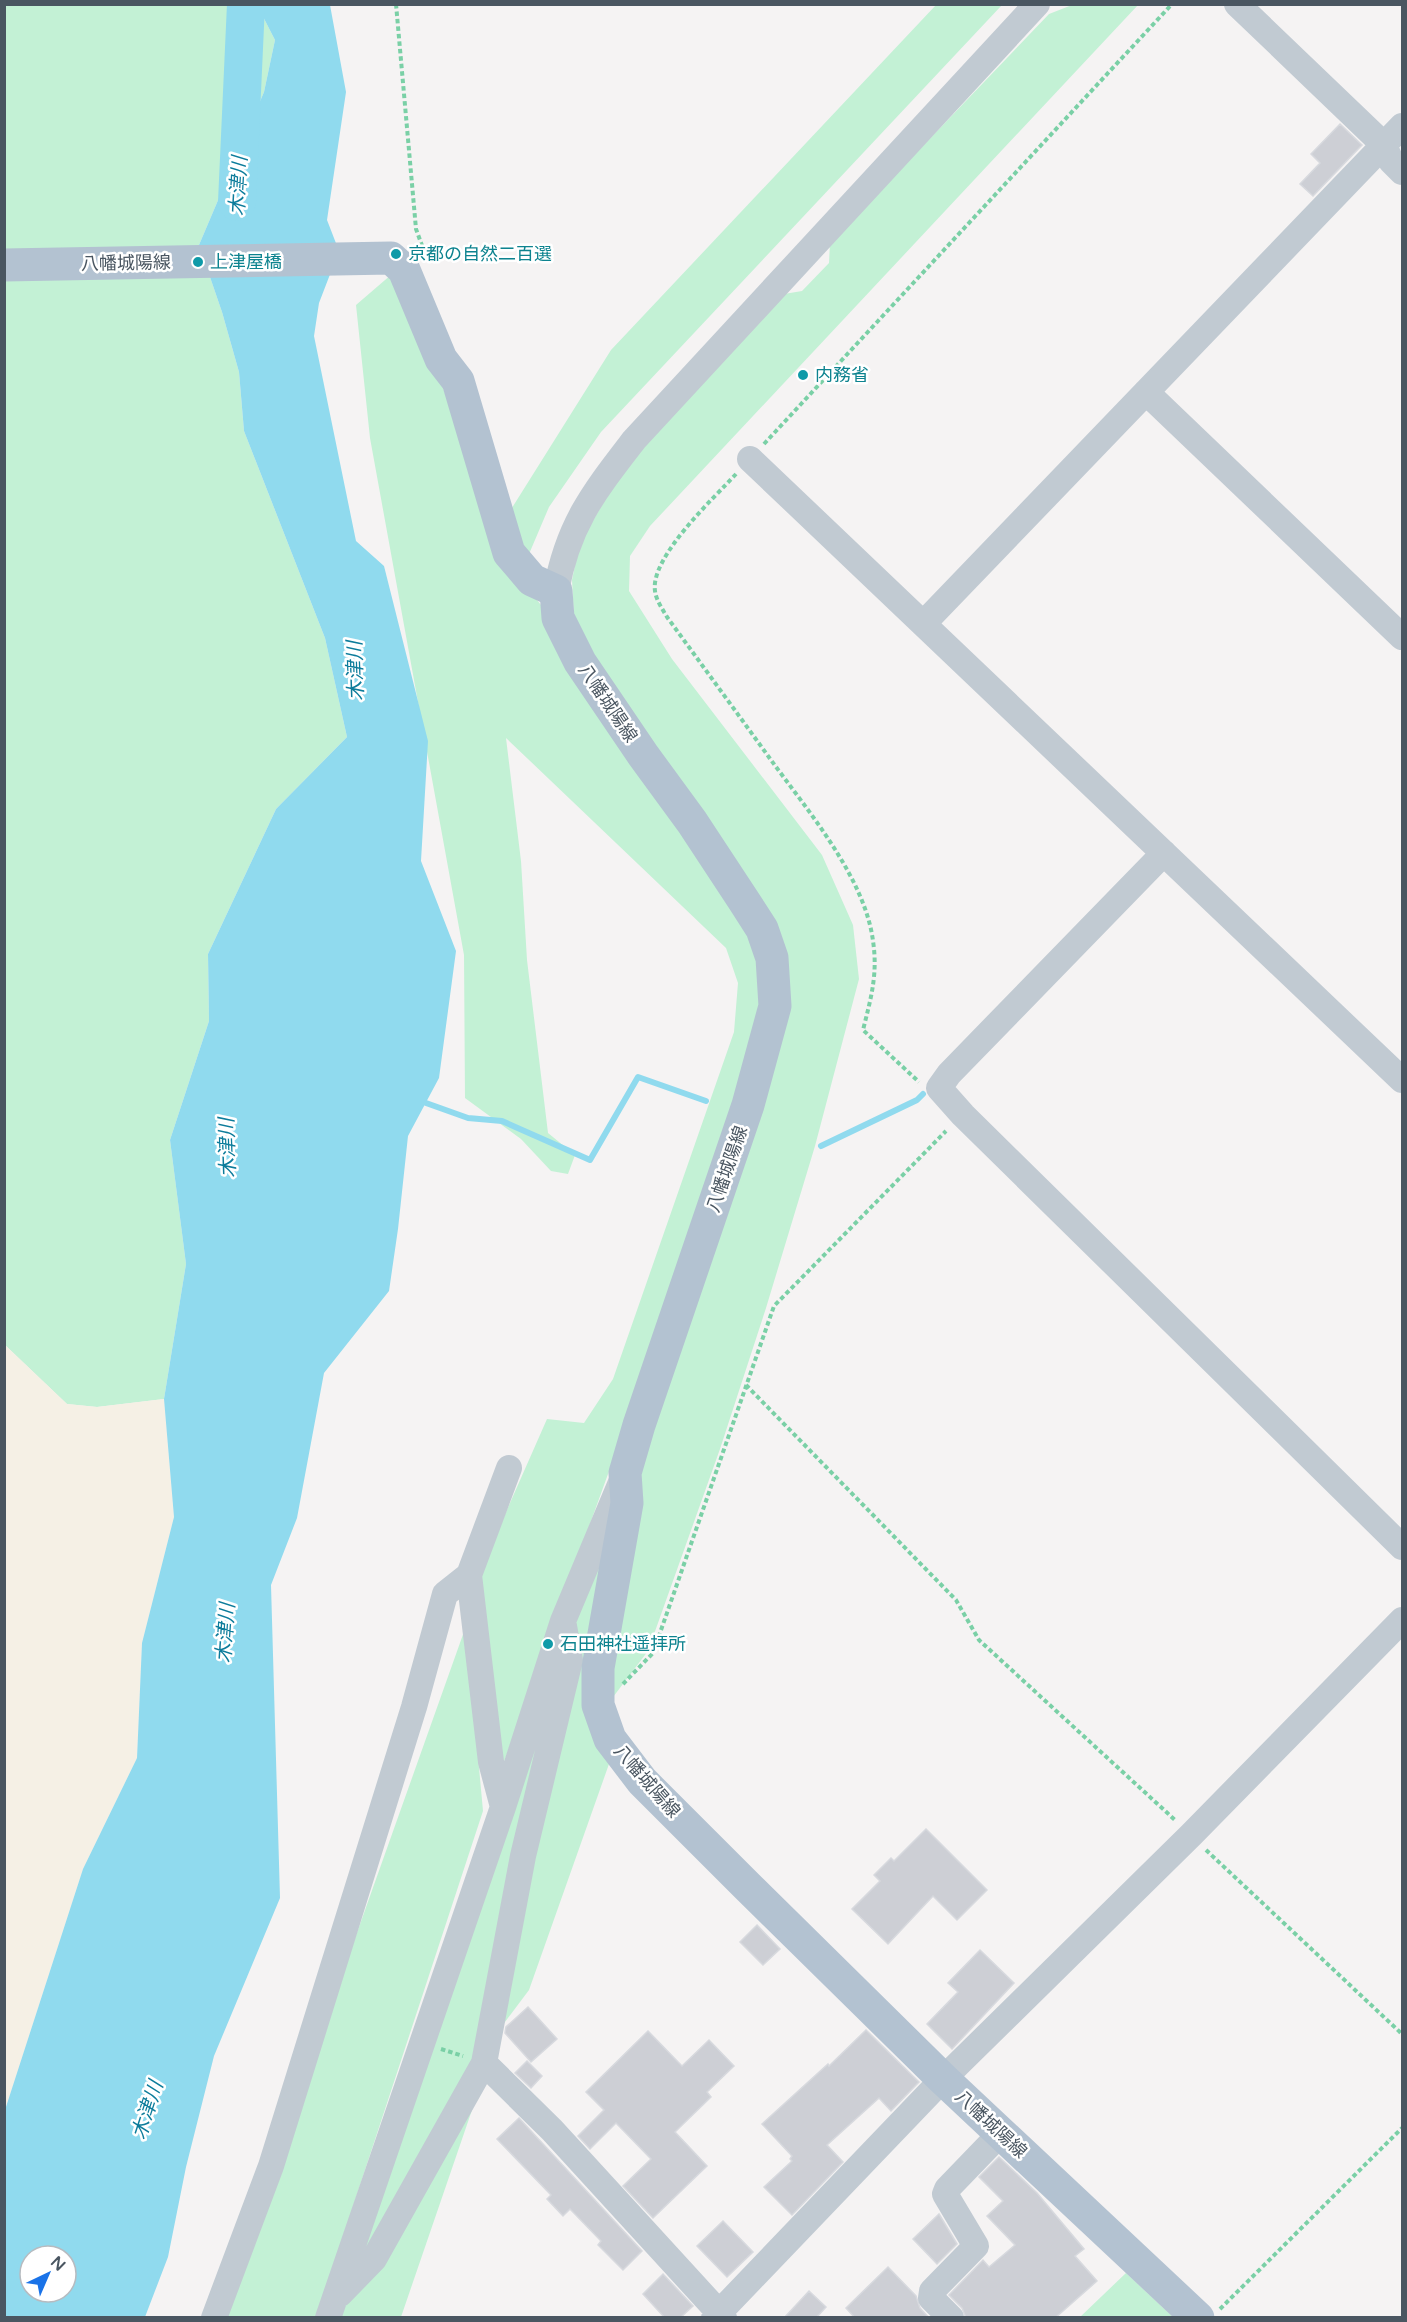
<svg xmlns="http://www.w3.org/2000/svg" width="1407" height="2322" viewBox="0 0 1407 2322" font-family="'Varela Round','Noto Sans JP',sans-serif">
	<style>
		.green { fill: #c3f1d5 }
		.sand { fill: #f5f0e5 }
		.water { fill: #90daee; fill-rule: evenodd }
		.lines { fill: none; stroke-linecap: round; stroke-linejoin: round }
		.stream { stroke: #90daee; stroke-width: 6 }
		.river { stroke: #90daee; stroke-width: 38 }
		.building { fill: #cdcfd5; stroke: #d7d9de; stroke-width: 1.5 }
		.path { stroke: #7ad0a6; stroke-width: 4; stroke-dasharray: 4.5 3; stroke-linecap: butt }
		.minor { stroke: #c1cad2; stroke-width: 26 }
		.major { stroke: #b3c2d1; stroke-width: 33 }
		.culture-dot { fill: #0f9aa8; stroke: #fff; stroke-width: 2 }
		.labels { text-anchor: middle; stroke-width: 5; stroke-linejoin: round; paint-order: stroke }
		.culture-label { font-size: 18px; fill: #0d838f; stroke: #fff; text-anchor: start }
		.street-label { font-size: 18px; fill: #4a5661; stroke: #fff }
		.water-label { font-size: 20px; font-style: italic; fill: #0c7c9b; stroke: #fff }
	</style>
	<rect width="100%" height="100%" fill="#f5f3f3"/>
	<path class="green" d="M4 5H257L275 40 264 92 199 245 222 312 239 372 244 431 325 638 347 737 276 809 208 954 209 1021 170 1140 186 1264 164 1399 97 1407 67 1404 5 1345Z
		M936 5H1002L601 432 549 507 529 554 520 549 510 511 611 350Z
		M1072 5H1138L650 526 630 556 629 591 672 659 822 855 853 925 859 979 815 1146 766 1308 720 1449 648 1651 607 1705 647 1425 775 944 625 713 574 618 572 580 579 545 610 491 644 446 784 294 802 291 829 263 830 243 1049 14Z
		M392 274 434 364 509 565 541 605 746 918 764 995 737 1102 625 1427 500 1773 480 1571 547 1419 584 1423 613 1379 734 1032 738 983 726 948 506 738 521 861 527 960 548 1133 575 1155 568 1174 551 1171 521 1139 465 1098 464 955 370 438 356 305Z
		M614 1520 593 1725 609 1764 529 1990 475 2062 353 2273 557 1671Z
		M466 1626 483 1811 319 2310 316 2317 220 2318Z
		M483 2078 401 2317 336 2318Z
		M1126 2273 1173 2317 1079 2318Z"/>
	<path class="sand" d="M5 1345 67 1404 97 1407 164 1399 174 1517 142 1643 137 1758 83 1869 5 2110Z"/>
	<path class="water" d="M257 5H330L346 92 327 220 339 251 319 303 314 336 356 541 384 566 428 741 421 861 456 951 439 1078 408 1136 398 1229 389 1291 324 1373 297 1518 271 1585 280 1898 214 2056 186 2167 168 2257 145 2317 5 2318V2110L83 1869 137 1758 142 1643 174 1517 164 1399 186 1264 170 1140 209 1021 208 954 276 809 347 737 325 638 244 431 239 372 222 312 199 245 264 92 275 40ZM30 2256H66V2292H30Z"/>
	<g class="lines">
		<path class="stream" d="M426 1103 468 1118 502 1121 590 1160 638 1077 706 1101
			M821 1146 917 1100 923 1094"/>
		<path class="river" d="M237 202 246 4"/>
	</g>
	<path class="building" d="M1340 124 1362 145 1313 196 1300 184 1320 163 1311 154Z
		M926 1829 987 1890 957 1920 933 1896 888 1944 852 1909 880 1881 874 1875 891 1858 894 1861Z
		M757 1925 780 1949 763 1965 740 1942Z
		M980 1950 1014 1983 952 2049 927 2024 958 1992 948 1983Z
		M528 2007 557 2039 531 2062 505 2033 506 2027Z
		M866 2030 919 2082 891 2111 879 2098 827 2145 843 2162 792 2215 764 2187 792 2161 790 2159 792 2156 762 2124 828 2064 829 2066Z
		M648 2031 682 2066 709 2040 734 2066 707 2092 711 2097 675 2132 707 2166 653 2218 623 2186 651 2159 616 2123 590 2149 578 2136 604 2110 586 2092Z
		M527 2061 542 2076 531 2088 515 2073Z
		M519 2118 642 2251 623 2270 598 2245 601 2241 570 2209 563 2216 547 2199 551 2195 497 2139Z
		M999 2157 1037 2193 1084 2249 1075 2256 1097 2281 1055 2318H966L962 2308 949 2295 983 2260 989 2267 1015 2245 987 2216 1003 2201 979 2177Z
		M939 2214 957 2244 937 2264 913 2239Z
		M723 2221 753 2252 727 2277 697 2246Z
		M888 2267 916 2296 920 2308 929 2318H855L846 2308Z
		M663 2274 693 2306 680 2318H665L643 2294Z
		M809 2291 826 2307 816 2318H784Z"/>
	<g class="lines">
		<path class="path" d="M396 4 416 229 424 251
			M764 444 1172 4
			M736 474C714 498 650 557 655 591 656 600 663 610 667 617 702 665 737 713 771 760 808 811 865 878 873 941 878 974 871 998 863 1030L919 1082
			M746 1385 956 1600 979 1640 1175 1820
			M623 1684 653 1653 774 1306 946 1131
			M1206 1850 1402 2034
			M441 2049 463 2056
			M1220 2309 1402 2128"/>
		<path class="minor" d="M1237 4 1384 145 1391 161 1402 172
			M1146 392 1402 637
			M750 459 1402 1080
			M556 591C568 524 594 492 634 440L1037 4
			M923 624 1402 126
			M1164 853 949 1074 939 1088 963 1115 1402 1547
			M469 1575 491 1762 503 1807
			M484 2063 552 2130 724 2318
			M340 2294 374 2259 484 2063 523 1856 570 1660 564 1626
			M214 2318 271 2166 414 1707 445 1594 469 1575 509 1468
			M328 2318 503 1807 563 1621 622 1480
			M714 2318 943 2079 1191 1835 1402 1620
			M951 2318 931 2298 932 2291 976 2246 945 2194 947 2189 1001 2133"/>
		<path class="major" d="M4 265 391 258 404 270 441 359 458 381 509 553 532 580 556 591 558 618 580 662 643 755 692 822 744 901 762 929 772 958 775 1006 748 1105 639 1425 625 1473 627 1503 598 1668V1705L610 1739 642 1781 747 1886 943 2079 1198 2318"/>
	</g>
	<g class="culture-dot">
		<circle cx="396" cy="254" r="6"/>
		<circle cx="198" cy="262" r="6"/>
		<circle cx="803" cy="375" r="6"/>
		<circle cx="548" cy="1644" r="6"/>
	</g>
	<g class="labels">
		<g class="culture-label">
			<text x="408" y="260">京都の自然二百選</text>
			<text x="210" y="268">上津屋橋</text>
			<text x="815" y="381">内務省</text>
			<text x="560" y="1650">石田神社遥拝所</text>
		</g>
		<g class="street-label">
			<text transform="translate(126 263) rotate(-1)" y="6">八幡城陽線</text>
			<text transform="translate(608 703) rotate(56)" y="6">八幡城陽線</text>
			<text transform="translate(727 1169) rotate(-71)" y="6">八幡城陽線</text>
			<text transform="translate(647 1781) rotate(49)" y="6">八幡城陽線</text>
			<text transform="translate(991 2124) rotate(43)" y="6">八幡城陽線</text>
		</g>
		<g class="water-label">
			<text transform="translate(238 186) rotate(-87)" y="7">木津川</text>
			<text transform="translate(355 671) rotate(-92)" y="7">木津川</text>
			<text transform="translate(227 1148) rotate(-92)" y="7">木津川</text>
			<text transform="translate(225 1633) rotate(-86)" y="7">木津川</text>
			<text transform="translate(147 2110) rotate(-72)" y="7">木津川</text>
		</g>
	</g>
	<rect width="1407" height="2322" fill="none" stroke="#4a5661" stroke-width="12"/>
	<g transform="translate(48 2274) rotate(44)"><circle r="28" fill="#ffffff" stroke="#b7bbc0" stroke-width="1.5"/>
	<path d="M0-4.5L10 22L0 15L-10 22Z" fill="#1a73e8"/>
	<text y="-9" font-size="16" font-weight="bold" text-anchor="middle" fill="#4a5661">N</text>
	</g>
</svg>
